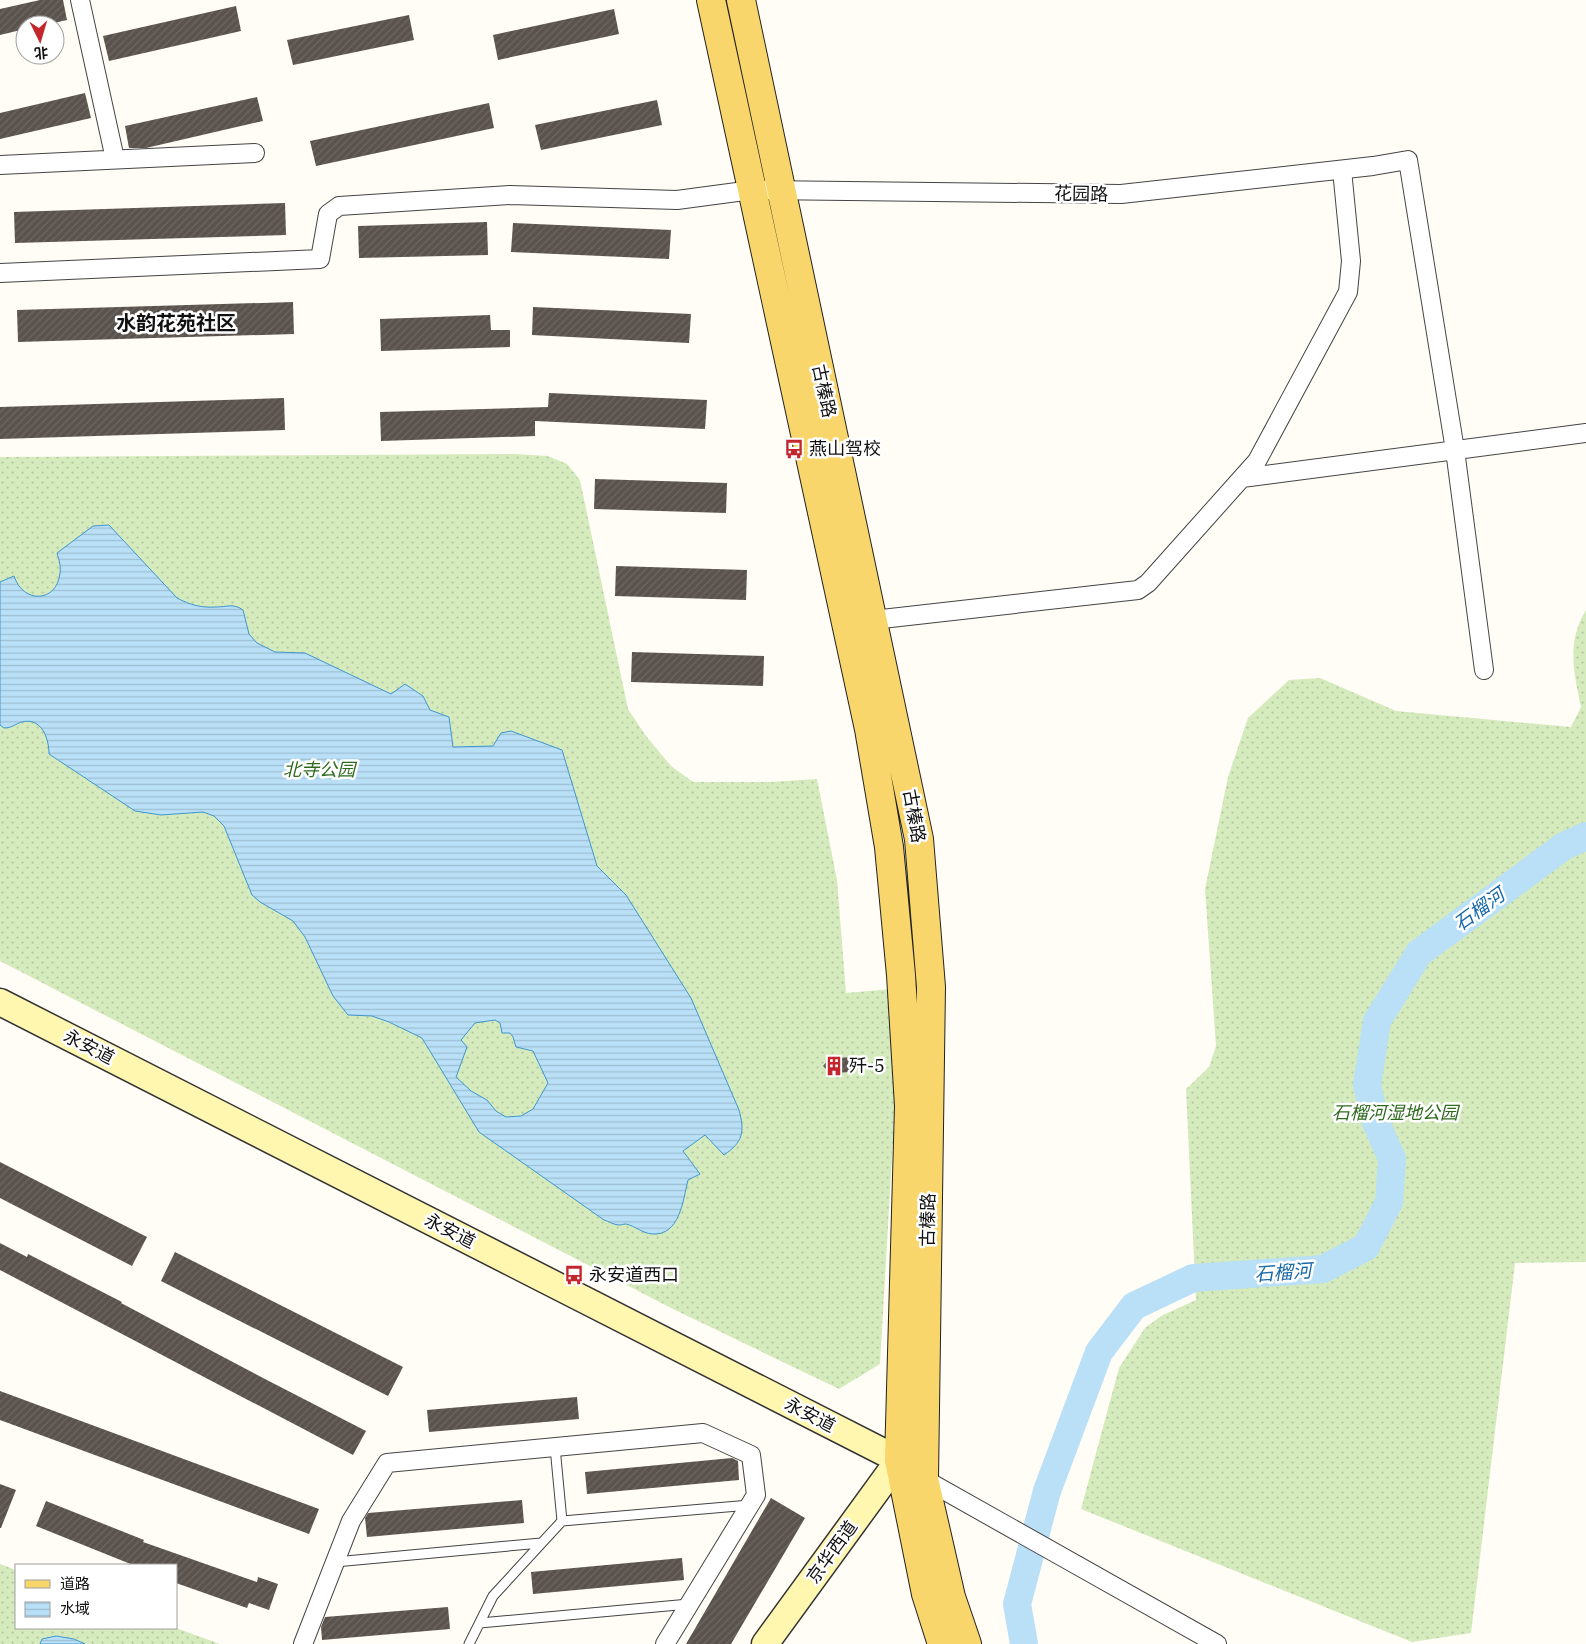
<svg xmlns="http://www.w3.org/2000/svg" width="1586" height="1644" viewBox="0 0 1586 1644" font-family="'IBM Plex Serif','Noto Sans SC',serif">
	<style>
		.grass { fill: url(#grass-dots) }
		.water { fill: url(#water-rules); stroke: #3f96cf; fill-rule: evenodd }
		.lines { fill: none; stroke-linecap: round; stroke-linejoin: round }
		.river { stroke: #b9e0f7; stroke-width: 28 }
		.building { fill: url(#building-hatch) }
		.lane-casing { stroke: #444; stroke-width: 11 }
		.street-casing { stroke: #444; stroke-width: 20 }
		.secondary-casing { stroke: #333; stroke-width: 29 }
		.primary-casing { stroke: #222; stroke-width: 30 }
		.lane { stroke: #fff; stroke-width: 9 }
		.street { stroke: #fff; stroke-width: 18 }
		.secondary { stroke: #fff6b0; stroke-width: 26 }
		.primary { stroke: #f9d66b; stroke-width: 28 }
		.labels { text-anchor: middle; stroke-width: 5; stroke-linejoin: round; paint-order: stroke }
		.street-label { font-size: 18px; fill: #111; stroke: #fff }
		.poi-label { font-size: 18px; fill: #111; stroke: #fff; text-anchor: start }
		.park-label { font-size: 18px; font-style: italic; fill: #2f6b1f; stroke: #fff }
		.water-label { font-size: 19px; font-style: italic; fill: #1768a6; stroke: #fff }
		.quarter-label { font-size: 20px; font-weight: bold; fill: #111; stroke: #fff }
	</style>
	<defs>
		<pattern id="grass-dots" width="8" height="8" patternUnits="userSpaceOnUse" patternTransform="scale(1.25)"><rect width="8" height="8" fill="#d5ebbd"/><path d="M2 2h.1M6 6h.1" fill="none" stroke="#b6c8a1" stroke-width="1.8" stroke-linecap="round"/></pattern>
		<pattern id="water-rules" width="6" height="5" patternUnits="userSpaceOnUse" patternTransform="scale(1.25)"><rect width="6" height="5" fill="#b9e0f7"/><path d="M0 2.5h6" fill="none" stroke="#9ebfd3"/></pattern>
		<pattern id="building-hatch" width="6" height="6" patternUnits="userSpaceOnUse" patternTransform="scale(1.25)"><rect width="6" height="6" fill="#5a524d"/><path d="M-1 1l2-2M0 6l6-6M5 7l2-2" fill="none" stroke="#6d6662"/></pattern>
	</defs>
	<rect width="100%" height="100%" fill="#fffdf5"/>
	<path class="grass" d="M515 454 548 456 567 464 580 480 628 709 646 736 671 766 693 782H771L817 779 837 880 846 993 892 989 896 1088 880 1364 839 1389 673 1309 0 961V457Z
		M1586 610V1262L1515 1263 1471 1633 1412 1642 1081 1509 1119 1368 1145 1328 1161 1316 1196 1300 1186 1089 1209 1067 1216 1046 1205 889 1228 777 1248 718 1289 680 1320 678 1396 711 1571 727 1581 707C1574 673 1566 642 1586 610Z
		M0 1564 16 1570V1628H176L220 1644H0Z"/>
	<path class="water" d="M109 525 177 598C190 605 202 608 216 607 227 607 233 603 243 610L249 634 257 643 275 652 305 653 391 694 405 684 423 696 430 710 449 717 453 747 493 746 501 733 511 731 562 750 597 866 626 895 691 998 739 1110C745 1132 743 1142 724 1155L705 1135 683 1151 700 1174 688 1180C683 1200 680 1236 652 1234 642 1233 635 1226 626 1224 623 1224 622 1225 619 1225 614 1225 608 1221 604 1220L479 1132 422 1038 389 1022 372 1016 348 1015 333 996 305 937 293 921 260 902 252 895 224 826 214 816 203 812 161 815 135 811 49 754C49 739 42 717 22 722 15 724 12 728 4 728L0 725V582L14 576C23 604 57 603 60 573 61 566 59 560 57 553L93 526ZM495 1020 500 1023 502 1033H510L513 1037 516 1047 533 1051 548 1083 533 1109 521 1116 506 1117 496 1111 487 1100 471 1091 456 1077 467 1047 461 1040 475 1023Z
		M56 1636 74 1639 85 1644H40L42 1639Z"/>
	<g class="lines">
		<path class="river" d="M1024 1644 1017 1604 1047 1491 1099 1352 1134 1306 1193 1278 1323 1269 1366 1247 1389 1202 1392 1159 1375 1120 1367 1085 1377 1021 1419 953 1564 846 1586 836"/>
	</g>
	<path class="building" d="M40 0H63L67 20 45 25H25V29L0 35V9Z
		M236 6 241 31 109 61 103 36Z
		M614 9 619 34 498 60 493 35Z
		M409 15 414 40 293 65 287 40Z
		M85 93 91 118 0 139V113Z
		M257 97 263 121 146 148H129L125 126Z
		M657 100 662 125 541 150 535 125Z
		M489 103 494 128 316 166 310 141Z
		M285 203 286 235 15 243 14 212Z
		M487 222 488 255 359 258 358 226Z
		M513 223 671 230 669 259 511 252Z
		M293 302 294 334 18 342 17 310Z
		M533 307 691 314 689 343 532 335Z
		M490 315 491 330H510V347L381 351 380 319Z
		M549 393 707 400 705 429 535 421V436L381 441 380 412 548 407Z
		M284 398 285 430 0 439V407Z
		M595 479 727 483 726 513 594 509Z
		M616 566 747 570 746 600 615 596Z
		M632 652 764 656 763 686 631 682Z
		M850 1057 848 1065 851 1072 830 1073 823 1066 829 1059Z
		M0 1162 147 1237 132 1266 0 1198Z
		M0 1243 27 1257 28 1254 122 1302 121 1303 263 1378 366 1431 353 1455 0 1270Z
		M175 1252 403 1367 388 1396 161 1281Z
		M0 1391 319 1509 309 1534 0 1420Z
		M577 1397 579 1419 429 1432 427 1410Z
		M732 1458 738 1461 739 1480 587 1494 585 1472Z
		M0 1484 16 1490 1 1528H0Z
		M771 1498 805 1518 731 1644H686Z
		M522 1500 524 1523 367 1537 365 1518 368 1513Z
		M46 1501 144 1540 143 1542 257 1582 258 1577 278 1584 269 1610 249 1603 247 1608 176 1583V1565H133L36 1526Z
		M682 1558 684 1580 533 1594 531 1572Z
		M448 1607 450 1629 322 1640 321 1627 325 1617Z"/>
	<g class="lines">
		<defs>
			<path id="lane" d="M562 1521 750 1505
				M335 1562 541 1543
				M480 1623 689 1604
				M469 1644 493 1596 562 1521 555 1447"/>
			<path id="street" d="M80 0 115 159
				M0 165 255 153
				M0 273 320 259 328 214 339 206 510 195 677 200 752 190 1121 194 1373 166 1408 160 1455 450 1484 670
				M1242 478 1586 433
				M864 621 1138 590 1148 583 1257 461 1348 292 1351 261 1342 170
				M924 1479 1217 1644
				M303 1644 351 1521 387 1463 703 1433 751 1455 756 1495 665 1644"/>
			<path id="secondary" d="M0 1002 899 1460 915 1472
				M765 1644 899 1460"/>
			<path id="primary" d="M711 0 869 729 889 847 901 975 909 1106 899 1460 926 1594 942 1644
				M741 0 919 839 931 987 924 1479 951 1597 967 1644"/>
		</defs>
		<use href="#lane" class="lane-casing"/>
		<use href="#street" class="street-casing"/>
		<use href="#secondary" class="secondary-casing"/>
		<use href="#primary" class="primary-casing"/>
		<use href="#lane" class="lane"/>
		<use href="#street" class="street"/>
		<use href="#secondary" class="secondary"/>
		<use href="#primary" class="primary"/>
	</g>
	<defs>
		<symbol id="bus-bare" viewBox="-9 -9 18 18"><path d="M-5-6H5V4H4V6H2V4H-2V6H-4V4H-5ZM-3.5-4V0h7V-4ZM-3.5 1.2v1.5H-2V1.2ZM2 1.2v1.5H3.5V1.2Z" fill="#c4262e" stroke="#fff" stroke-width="2.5" paint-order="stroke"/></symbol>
		<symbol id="building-bare" viewBox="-9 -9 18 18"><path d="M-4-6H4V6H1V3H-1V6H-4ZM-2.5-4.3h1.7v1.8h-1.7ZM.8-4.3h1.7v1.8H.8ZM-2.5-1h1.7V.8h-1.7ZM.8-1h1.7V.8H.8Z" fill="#c4262e" stroke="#fff" stroke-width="2.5" paint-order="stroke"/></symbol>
	</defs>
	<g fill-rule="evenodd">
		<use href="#bus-bare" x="780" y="435" width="28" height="28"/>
		<use href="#building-bare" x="820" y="1052" width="28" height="28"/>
		<use href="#bus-bare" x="560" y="1261" width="28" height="28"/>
	</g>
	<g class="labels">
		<g class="street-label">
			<text transform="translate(1081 194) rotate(1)" y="6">花园路</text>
			<text transform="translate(824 391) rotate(78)" y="6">古榛路</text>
			<text transform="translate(914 816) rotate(80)" y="6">古榛路</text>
			<text transform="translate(89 1047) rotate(27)" y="6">永安道</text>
			<text transform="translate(928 1220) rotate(-89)" y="6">古榛路</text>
			<text transform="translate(450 1231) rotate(27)" y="6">永安道</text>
			<text transform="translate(810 1415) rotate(27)" y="6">永安道</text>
			<text transform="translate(832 1552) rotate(-54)" y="6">京华西道</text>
		</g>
		<g class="poi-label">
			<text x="809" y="455">燕山驾校</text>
			<text x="849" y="1072">歼-5</text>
			<text x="589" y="1281">永安道西口</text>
		</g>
		<g class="park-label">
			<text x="319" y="776">北寺公园</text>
			<text x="1395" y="1119">石榴河湿地公园</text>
		</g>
		<g class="water-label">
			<text transform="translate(1479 909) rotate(-36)" y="7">石榴河</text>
			<text transform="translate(1283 1272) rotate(-4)" y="7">石榴河</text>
		</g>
		<g class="quarter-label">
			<text x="176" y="330">水韵花苑社区</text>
		</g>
	</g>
	<rect x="15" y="1564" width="162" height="65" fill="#ffffff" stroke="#a0a0a0"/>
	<rect x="25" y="1580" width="25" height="8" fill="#f9d66b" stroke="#a0a0a0"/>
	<text x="60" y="1589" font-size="15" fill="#111111">道路</text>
	<rect x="25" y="1602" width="25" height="15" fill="url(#water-rules)" stroke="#a0a0a0"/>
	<text x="60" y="1614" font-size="15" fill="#111111">水域</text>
	<g transform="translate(40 40) rotate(175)"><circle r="24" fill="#ffffff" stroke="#a0a0a0"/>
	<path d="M0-4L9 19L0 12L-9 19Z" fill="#c4262e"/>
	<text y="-8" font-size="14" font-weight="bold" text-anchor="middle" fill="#111111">北</text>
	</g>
</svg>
